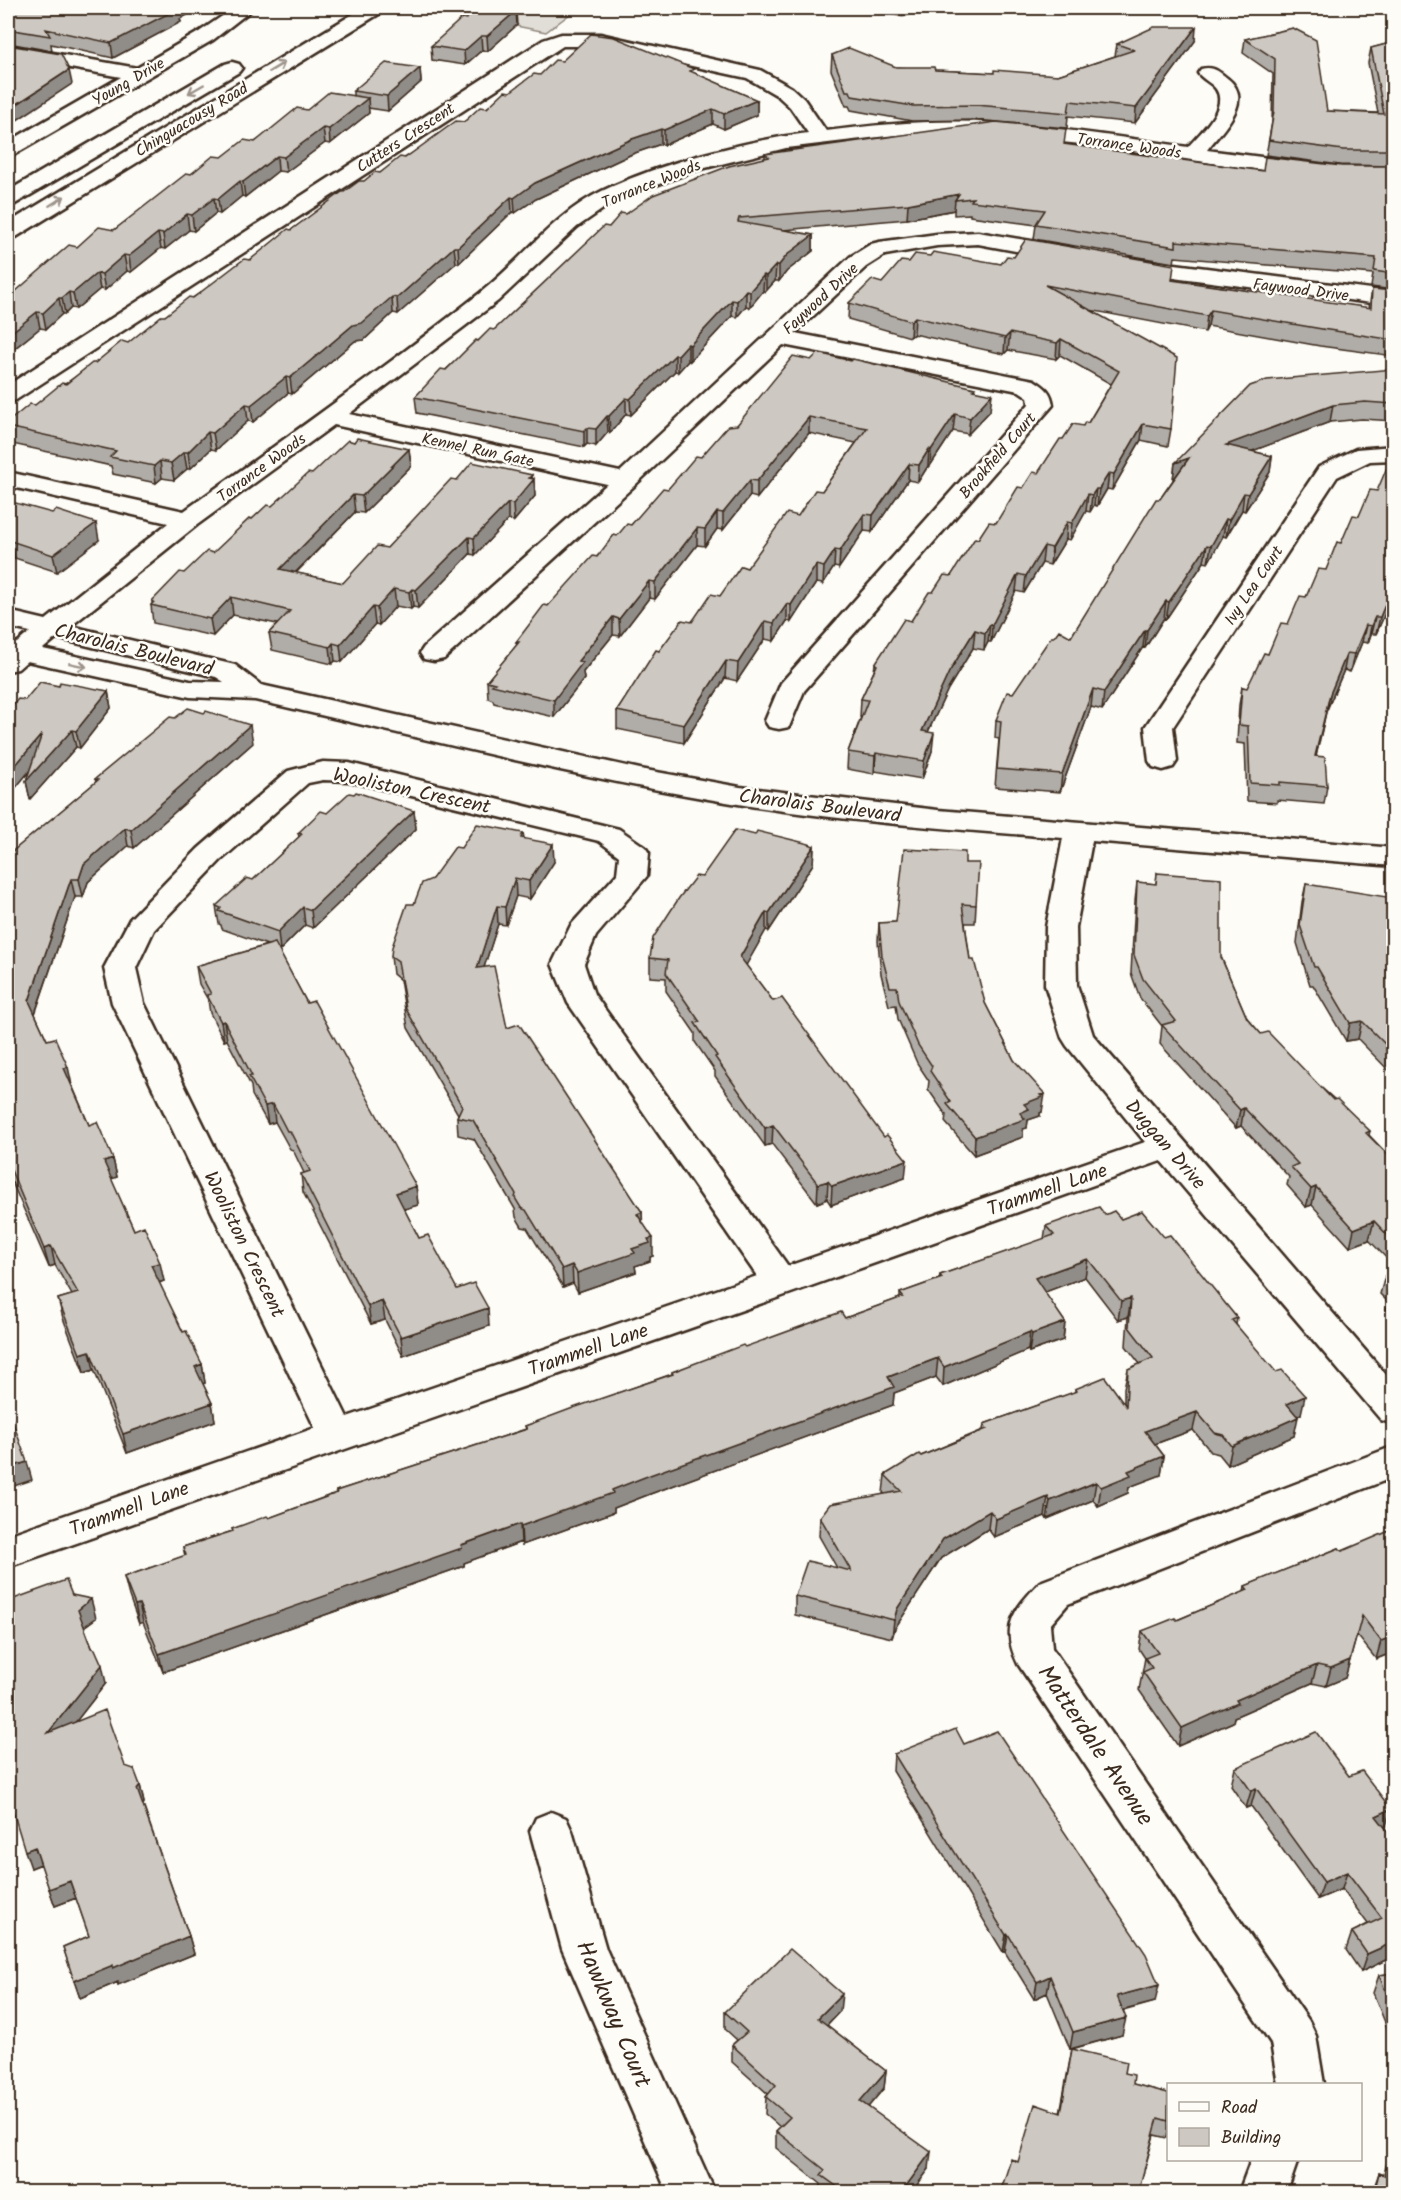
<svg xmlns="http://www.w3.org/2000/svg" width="1401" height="2200" viewBox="0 0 1401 2200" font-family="Kalam,sans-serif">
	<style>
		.green { fill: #e1ded7; stroke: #8e847a; stroke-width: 1.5 }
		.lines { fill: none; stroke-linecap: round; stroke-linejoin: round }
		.stream { stroke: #887d74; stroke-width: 7 }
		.minor-casing { stroke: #3b2a1e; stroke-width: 5 }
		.major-casing { stroke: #3b2a1e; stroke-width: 5 }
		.minor { fill: #fdfcf7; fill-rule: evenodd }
		.major { fill: #fdfcf7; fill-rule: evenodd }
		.wall { fill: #b0aca7; stroke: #3b2a1e; stroke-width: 1.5 }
		.shaded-wall { fill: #908c88; stroke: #3b2a1e; stroke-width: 1.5 }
		.building { fill: #cdc8c2; stroke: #3b2a1e; stroke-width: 1.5 }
		.oneway { stroke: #9c938a }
		.labels { text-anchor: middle; stroke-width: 5; stroke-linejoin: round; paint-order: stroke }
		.far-street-label { font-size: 16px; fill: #3b2a1e; stroke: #fdfcf7 }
		.street-label { font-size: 20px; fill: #3b2a1e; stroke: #fdfcf7 }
		.near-street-label { font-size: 24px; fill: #3b2a1e; stroke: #fdfcf7 }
	</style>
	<rect width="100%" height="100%" fill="#fdfcf7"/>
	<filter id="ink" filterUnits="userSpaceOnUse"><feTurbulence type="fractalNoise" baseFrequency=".0167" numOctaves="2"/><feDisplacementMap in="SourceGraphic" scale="12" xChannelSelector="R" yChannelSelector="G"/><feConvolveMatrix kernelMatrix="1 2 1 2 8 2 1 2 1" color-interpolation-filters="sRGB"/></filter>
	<g filter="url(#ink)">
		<path class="green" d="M427 8H578L546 32Z"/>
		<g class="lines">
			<path class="stream" d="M874 8 903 14 922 8"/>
			<defs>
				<path id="minor" d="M234 8H254L213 40 15 154 8 156V142L121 77 8 57V45L137 68 199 32Z
					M561 34H600L760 70 792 88 804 99 826 131C883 124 939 119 996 123 1060 128 1124 138 1188 147 1199 134 1229 108 1216 89 1212 83 1203 80 1198 73L1201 69C1213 66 1218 71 1227 78 1256 100 1222 130 1207 150L1340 167 1394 168V180L1340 179 1238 167 1100 146 995 135H895L786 148 697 170 616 200 577 227 498 301 349 414 620 472 850 257 871 244 879 242 937 234 978 232 1073 248 1076 253 1073 258 1065 260 978 244 937 246 885 255 866 267 795 333 1034 380C1046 388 1051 391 1053 405L804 691 789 727 779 729 769 727 765 721 781 683 1029 404 1028 397 1019 391 783 345 634 486 444 659 434 661 424 659 420 653 424 647 607 484 334 425 197 525 71 626 235 665 261 685 640 769 740 787 938 810 1394 848V866L1092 841 1076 927 1077 985 1093 1035 1394 1384V1424L1381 1420 1161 1161 794 1292 8 1567V1535L315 1428 112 1003 104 968 130 919 198 849 288 771 323 762 349 763 619 829 645 847 649 853 647 876 596 936 584 964 594 994 788 1266 1145 1142 1067 1046 1062 1038 1045 985 1046 927 1063 838C955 829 845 822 738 804 576 778 415 736 255 700L190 697 27 661 18 669 8 671V641L17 643 30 632 8 627V611L46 620 168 523 8 486V472L184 511C283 440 384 369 480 293 522 260 554 214 602 191 661 163 743 141 808 133L790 107 778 96 747 78 600 46H563L16 400 8 402V385L543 40ZM56 638 216 677 224 682 190 681 43 649ZM323 780 349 781 599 841 619 856 617 874 571 925 552 964 568 1003 757 1276 347 1417 144 1003 136 968 154 930 220 861 308 783Z
					M1128 258 1394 292V306L1120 270 1117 265 1120 260Z
					M1394 446V460L1370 461 1337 477 1173 727 1177 761 1173 767 1163 770 1153 767 1149 761 1145 727 1319 467 1356 449Z
					M1394 1446V1477L1068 1604 1050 1625 1052 1648 1309 2021 1316 2036 1324 2084H1278L1271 2043 1018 1664C999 1625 1015 1609 1040 1582Z
					M551 1812 566 1818 572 1831 606 1949 715 2192H667L562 1949 530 1831 536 1818Z
					M1251 2160H1298L1287 2192H1239Z"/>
				<path id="major" d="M363 8H384L382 12 16 237 8 238V223Z
					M232 62 239 64 242 68 239 72 15 204 8 206V191L225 64Z"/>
			</defs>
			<use href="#minor" class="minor-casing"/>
			<use href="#major" class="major-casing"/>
			<use href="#minor" class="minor"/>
			<use href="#major" class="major"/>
		</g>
		<path class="wall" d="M8 8 180 19 181 22 113 58 51 44 52 51 8 43Z
			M466 19 517 25 488 51 482 50 465 65 432 60 431 46Z
			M1293 28 1327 111 1378 113 1368 63 1371 48 1394 42V166L1340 165 1266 155 1272 122 1273 74 1243 53 1245 39Z
			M1195 41 1135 123 1068 116 1067 128 975 120 912 121 851 110 849 106H846L831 70 832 55 896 67 935 70 994 73 1058 75 1115 56 1117 44Z
			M420 68 421 82 388 111 368 108 369 113 330 144 325 143 286 172 278 171 245 197 242 196 220 214 216 213 194 231 189 230 165 249 161 248 131 272 127 271 105 290 100 289 76 309 71 308 65 314H62L46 329 40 328 10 352H8V298L77 247 114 230 191 174 255 142 307 110 353 96V91Z
			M694 73 757 100V115L724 129 713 124 664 145 661 144 632 154 536 199 515 213 512 212 459 263H456L398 314 393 313 364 340 355 341 292 394 288 393 253 422 248 421 216 450 211 449 190 469H187L174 480 162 478 156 483 113 474 111 466 8 443V422L35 405 95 363 128 343 165 316 250 260 344 192 380 173 540 75Z
			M1065 144 1263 171 1342 166H1394V290L1371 287 1373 274 1175 257 1174 263 1034 239 1036 225 970 216V214L954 215V210L907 219 783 230 813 235V251L787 271 779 281H775L766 291H763L750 307 746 306 737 317 732 316 690 361H688L678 372 675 371 631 415 626 414 610 433 608 432 596 446 587 444 584 447 417 413 415 397 478 341 494 330 609 227 626 214 765 158V154Z
			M930 256 1001 264 1172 280 1369 308 1372 289 1394 291V356L1320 346 1208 326 1205 332 1090 310 1171 429 1168 446 1141 440 1112 490 1107 489 1097 506 1094 505 1090 512 1086 511 1070 540 1066 539 1050 565 1042 563 1024 593 1016 591 991 642H988L984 650 973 648 948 689 928 732 932 751 922 779 875 771 874 774 847 769 848 752 861 717H860L861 699 874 671 875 664 911 621 933 592 951 576 978 539 996 523 1023 488 1038 473 1063 439 1088 423 1111 384 1060 355 1056 359 1008 350 1004 354 914 334 910 337 848 319 849 303 882 283 909 262Z
			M811 360 975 390 990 411 968 434 953 431 930 466H928L918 482 908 480 872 532 864 531 839 568 834 567 823 584 816 583 791 622 787 621 774 641 765 639 737 681 725 678 684 743 617 729V711L659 651 720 596 822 491 856 443 809 433 757 498 750 496 723 530 717 529 705 546 697 545 655 599 649 598 620 636 613 635 583 672 584 679 554 717 494 703 493 700 488 698 487 681 517 645 516 642 548 606 617 536 631 525 701 457Z
			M1394 369V421L1362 419 1330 422 1252 451 1272 456 1270 472 1245 511 1242 510 1226 537 1223 536 1208 563 1204 562 1166 619 1164 618 1145 648 1143 647 1102 710 1091 707 1060 792 995 787 999 739 995 738 996 720 1013 693 1071 637 1160 499 1173 480 1175 463Z
			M409 449 411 466 364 513 355 512 296 573 343 583 387 548 457 480 533 479 535 496 514 521 508 520 475 555 470 554 418 608 413 607 411 609 396 606 379 625 375 624 342 662 335 661 332 664 272 650 269 633 277 624 233 615 213 636 153 623 151 605 152 604V601L184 573 213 553 252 519 272 506 312 474Z
			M1394 466V606L1393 608 1388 607 1376 634H1371L1368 643 1362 642 1350 672 1344 670 1326 712 1316 756 1327 786 1324 804 1277 800V803L1247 801 1245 744 1237 743 1239 705 1242 687 1247 688 1268 654 1306 597 1326 570 1341 543 1359 516 1377 491Z
			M8 501 99 540 57 572 15 558 9 563 8 562Z
			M59 686 108 691 111 708 80 748 76 747 30 799 26 781 30 770 8 797V710L25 700Z
			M1394 718V750L1392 724Z
			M253 743 134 848 128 846 88 882 83 897H75L35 1014 47 1040 72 1085 89 1125 113 1159 117 1177 111 1179 134 1230 164 1281 159 1283 183 1332 202 1364 205 1383 203 1384 212 1403 215 1421 127 1453 94 1370 84 1373 63 1318 58 1299 72 1295 55 1265 49 1267 11 1180H9L8 1175V855L96 782 95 779Z
			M414 811 416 829 313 928 305 925 280 950 278 949 307 1003 416 1186 418 1205 404 1209 419 1238 457 1289 489 1326 403 1356 385 1320 371 1324 303 1192 301 1174 304 1173 293 1150 290 1149 275 1122 268 1124 252 1095 251 1086 227 1040 224 1041 210 1013 208 1000 199 984 196 966 267 945 222 929 221 925 219 924 216 906 253 880 299 837 298 833 327 813Z
			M523 833 524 838 554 862 530 899 516 896 506 925 498 924 484 967 507 1028 642 1212V1221L653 1256 650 1257V1261L635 1266 636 1272 578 1292 573 1283 563 1287 527 1228 522 1227 516 1217 515 1209 474 1139 458 1135 457 1117 458 1114 408 1028 400 980 393 974 391 956 414 904 432 879 461 848Z
			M755 835 814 846 813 864 769 931 766 930 746 965 905 1178 831 1205 827 1199 817 1203 772 1144 765 1146 715 1076V1071L695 1042V1033L666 991V978L650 977V958L702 877Z
			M965 863 976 905 975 923H965L970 960 985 1003 1014 1060 1042 1112 1040 1113V1116L1028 1120 1027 1128 1023 1129V1137L974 1155 945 1122 946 1115 928 1089 929 1081 917 1063 898 1019 896 1005 889 1006 881 974 878 941 879 923 896 922Z
			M1157 873 1221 957 1247 1018 1261 1034 1370 1131 1369 1135 1394 1161V1266L1369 1240 1350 1247 1312 1205 1306 1207 1287 1185 1289 1177 1241 1126 1236 1128 1160 1044 1162 1026 1140 998 1131 973 1135 901 1137 882 1156 884Z
			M1306 884 1389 927 1394 939V1076L1358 1039 1346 1041 1313 985H1310L1297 943 1302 902Z
			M1105 1215 1121 1219 1164 1237 1237 1318 1236 1325 1301 1414 1297 1416 1294 1436 1228 1465 1219 1454 1211 1452 1193 1430 1155 1444 1164 1456 1161 1475 1129 1487 1128 1493 1098 1506 1093 1500 1047 1519 1045 1516 994 1537 988 1529 941 1558 895 1628 892 1638 795 1615V1596L837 1568 819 1536 820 1517 885 1494 883 1493 885 1475 921 1456 983 1430 984 1424 1075 1392V1389L1124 1403V1388L1128 1369 1140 1364 1126 1346 1128 1317 1118 1320 1085 1277 1044 1292 1065 1322 1063 1340 1029 1352 1028 1350 943 1386 936 1377 894 1393 893 1405 650 1494 614 1508V1512L522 1545 521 1542 464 1563V1566L163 1672 143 1622 139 1624 129 1596 124 1577 185 1556 183 1547 233 1531 232 1529 269 1518 336 1493V1491L526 1429 525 1426 672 1374V1372L745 1347 845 1318 900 1298V1293L939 1279 940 1275 1044 1239 1046 1226Z
			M1394 1272V1317L1386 1309 1388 1302 1380 1294 1385 1276Z
			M1339 1548 1394 1652 1376 1659 1357 1635 1345 1678 1326 1686 1312 1683 1234 1717 1233 1722 1178 1746 1139 1690 1145 1658 1139 1649 1142 1631 1177 1620 1244 1592 1245 1586Z
			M72 1595 96 1618 84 1627 106 1683 76 1721 125 1766 140 1785 144 1803 143 1805 189 1936 194 1954 118 1985V1982L80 1998 63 1947 89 1936 76 1898 55 1906 41 1864 31 1868Z
			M964 1744 1155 2002 1123 2011 1122 2035 1072 2049 1125 2073 1133 2084 1168 2093V2131L1167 2138 1154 2135 1138 2193H1000L1018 2162 1060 2113 1072 2049H1070L1047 1993 1034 1999 1005 1952H1003L893 1771 894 1754Z
			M1235 1768 1386 1826 1385 1827 1394 1839V1956L1361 1972 1346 1950 1352 1932 1368 1924 1342 1889 1318 1899 1251 1806 1246 1808 1231 1786Z
			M1394 1973V2037H1391L1373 1993 1379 1975Z
			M840 2011 827 2025 886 2071 884 2088 868 2107 929 2169 911 2193H822L820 2191 821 2184 776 2148V2131L780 2127 765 2114 766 2097 768 2094 732 2062V2045L737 2040 725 2029V2012Z
			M1394 2130V2193H1372L1379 2173 1384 2175Z"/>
		<path class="shaded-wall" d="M175 8H200L180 19 181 22 113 58 111 43Z
			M516 11 517 25 488 51 487 36Z
			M1196 27 1195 41 1135 123 1136 108Z
			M481 36 482 50 465 65 464 51Z
			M420 68 421 82 388 111 387 96Z
			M69 70 72 84 8 126V110Z
			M368 98 369 113 330 144 329 129Z
			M757 100V115L724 129V114Z
			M713 109V124L664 145V130Z
			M323 128 325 143 286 172 284 157Z
			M661 129V144L632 154 536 199 515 213 514 198 535 183 632 139Z
			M277 156 278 171 245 197 243 182Z
			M240 181 242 196 220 214 218 199Z
			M959 194 955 200 954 210 907 219 908 204Z
			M511 197 512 212 459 263 458 247Z
			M214 198 216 213 194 231 192 215Z
			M187 214 189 230 165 249 163 234Z
			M158 233 161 248 131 272 129 256Z
			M813 235V251L787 271 779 281V265L787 255Z
			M454 247 456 263 398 314 397 298Z
			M124 255 127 271 105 290 102 274Z
			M776 265 775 281 766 291V276Z
			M97 273 100 289 76 309 73 293Z
			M764 275 763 291 750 307V291Z
			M746 290V306L737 317V301Z
			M69 292 71 308 65 314 62 298Z
			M392 297 393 313 364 340 355 341 292 394 290 378 353 325Z
			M59 298 62 314 46 329 43 313Z
			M732 300V316L690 361V345Z
			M1211 310 1208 326 1205 332 1207 316Z
			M37 312 40 328 10 352 8 335Z
			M915 317 914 334 910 337 911 321Z
			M1010 333 1008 350 1004 354 1005 338Z
			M1061 339 1060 355 1056 359 1057 343Z
			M688 344V361L678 372V355Z
			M675 355V371L631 415 630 399Z
			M286 377 288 393 253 422 251 405Z
			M992 394 990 411 968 434 970 418Z
			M626 398V414L610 433 609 416Z
			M246 404 248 421 216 450 213 433Z
			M1333 405 1330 422 1223 462 1226 445Z
			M955 414 953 431 930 466 931 450Z
			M607 416 608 432 596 446V429Z
			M809 417V433L757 498V481Z
			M1143 424 1141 440 1112 490 1114 474Z
			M587 428V444L584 447V431Z
			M208 432 211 449 190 469 188 452Z
			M409 449 411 466 364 513 362 496Z
			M929 449 928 466 918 482 919 465Z
			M184 452 187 469 174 480 171 463Z
			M1272 456 1270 472 1245 511 1248 494Z
			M1189 458 1173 480 1175 463Z
			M160 461 162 478 156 483 154 466Z
			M909 464 908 480 872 532 873 515Z
			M1109 473 1107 489 1097 506 1099 489Z
			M532 475 533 481 534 479 535 496 514 521 513 504Z
			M750 480V496L723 530V513Z
			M1096 489 1094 505 1090 512 1092 495Z
			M1244 493 1242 510 1226 537 1229 520Z
			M1088 494 1086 511 1070 540 1072 523Z
			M353 495 355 512 282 586 280 569Z
			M508 503V520L475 555 474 538Z
			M717 512V529L705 546V529Z
			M864 514V531L839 568 840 551Z
			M1226 519 1223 536 1208 563 1211 546Z
			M1067 522 1066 539 1050 565 1052 548Z
			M96 523 99 540 57 572 53 555Z
			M697 528V545L655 599V582Z
			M469 537 470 554 418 608 416 590Z
			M11 541 15 558 9 563 8 557V544Z
			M1207 545 1204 562 1166 619 1169 602Z
			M1044 546 1042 563 1024 593 1026 576Z
			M835 550 834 567 823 584 824 567Z
			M816 565V583L791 622V605Z
			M1018 574 1016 591 991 642 992 625Z
			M649 581V598L620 636 619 619Z
			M394 589 396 606 379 625 377 608Z
			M412 589 413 607 411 609 409 592Z
			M1391 590 1388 607 1376 634 1380 617Z
			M231 597 233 615 213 636 210 619Z
			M1166 601 1164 618 1145 648 1147 630Z
			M787 604V621L774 641V623Z
			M373 607 375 624 342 662 340 645Z
			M613 617V635L583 672 584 679 554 717V700L578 661Z
			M1375 617 1371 634 1368 643 1371 626Z
			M765 621V639L737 681 738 663Z
			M990 624 988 642 984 650 985 633Z
			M1366 625 1362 642 1350 672 1354 654Z
			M975 630 973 648 948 689 920 749 922 731 949 672Z
			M1145 630 1143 647 1102 710 1104 692Z
			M333 643 335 661 332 664 330 647Z
			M1347 653 1344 670 1326 712 1312 774 1330 694Z
			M726 661 725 678 684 743V725Z
			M1093 689 1091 707 1060 792 1062 774Z
			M108 691 111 708 80 748 76 731Z
			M250 725 253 743 134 848 131 830Z
			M72 730 76 747 30 799 26 781Z
			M934 733 932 751 922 779 924 761Z
			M42 734 46 751 8 797V774Z
			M876 753 875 771 874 774 875 756Z
			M414 811 416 829 313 928 311 910Z
			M125 828 128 846 88 882 83 897 79 879 84 864Z
			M553 844 554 862 530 899 529 881Z
			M814 846 813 864 769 931V913Z
			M515 878 516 896 506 925 505 907Z
			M71 879 75 897 33 1019 29 1001Z
			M497 906 498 924 478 986 477 968Z
			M303 907 305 925 280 950 278 932Z
			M766 912V930L740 976V957Z
			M224 1021 227 1040 224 1041 221 1022Z
			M1362 1021 1358 1039 1346 1041 1350 1023Z
			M68 1067 72 1085 68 1086 64 1068Z
			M1045 1094 1042 1112 1040 1113V1116L1028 1120 1027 1128 1023 1129V1137L974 1155 975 1137 1020 1113 1024 1104Z
			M273 1104 275 1122 268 1124 265 1106Z
			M1244 1108 1241 1126 1236 1128 1240 1110Z
			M773 1125 772 1144 765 1146V1128Z
			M113 1159 117 1177 108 1180 104 1162Z
			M907 1160 905 1178 831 1205 832 1186Z
			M8 1164 11 1180H9L8 1173Z
			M828 1181 827 1199 817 1203 818 1184Z
			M416 1186 418 1205 398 1211 396 1193Z
			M1316 1187 1312 1205 1306 1207 1311 1189Z
			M642 1212 643 1231 637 1214Z
			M1374 1221 1369 1240 1350 1247 1354 1229Z
			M653 1238V1256L650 1257V1261L635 1266 636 1272 578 1292 577 1273 632 1249 648 1239Z
			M51 1246 55 1265 49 1267 44 1249Z
			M1088 1259 1085 1277 1032 1297 1035 1278Z
			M160 1263 164 1281 155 1284 151 1265Z
			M572 1265 573 1283 563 1287 562 1269Z
			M1131 1298 1128 1317 1118 1320 1121 1301Z
			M382 1301 385 1320 371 1324 368 1306Z
			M488 1308 489 1326 403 1356 401 1337Z
			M1065 1322 1063 1340 1029 1352 1032 1334Z
			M1030 1332 1028 1350 943 1386 944 1367Z
			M90 1351 94 1370 84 1373 80 1354Z
			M938 1358 936 1377 894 1393 893 1405 650 1494 614 1508V1512L522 1545 521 1526 888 1377Z
			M202 1364 205 1383 199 1385 195 1367Z
			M1305 1396 1301 1414 1283 1422 1287 1404Z
			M212 1403 215 1421 127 1453 123 1434Z
			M1197 1412 1193 1430 1141 1449 1145 1431Z
			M1298 1417 1294 1436 1228 1465 1232 1446Z
			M1164 1456 1161 1475 1129 1487 1128 1493 1098 1506 1101 1487 1128 1471Z
			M27 1462 32 1480 8 1488V1468Z
			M1096 1482 1093 1500 1047 1519 1050 1501Z
			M1048 1497 1045 1516 994 1537 996 1519Z
			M990 1511 988 1529 941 1558 895 1628 892 1638 894 1620 897 1609 943 1539Z
			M520 1524 521 1542 464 1563V1566L163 1672 159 1654Z
			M91 1599 96 1618 82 1628 78 1610Z
			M139 1604 143 1622 139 1624 135 1605Z
			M1394 1636V1652L1376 1659 1381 1641Z
			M1350 1660 1345 1678 1326 1686 1331 1668Z
			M102 1665 106 1683 53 1751 48 1733Z
			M1317 1665 1312 1683 1234 1717 1233 1722 1178 1746 1182 1728 1236 1700Z
			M140 1785 144 1803 142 1807 137 1789Z
			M1256 1788 1251 1806 1246 1808 1251 1791Z
			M1391 1809 1386 1826 1371 1833 1376 1816Z
			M35 1847 41 1864 31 1868 25 1851Z
			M1347 1872 1342 1889 1318 1899 1324 1882Z
			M70 1881 76 1898 55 1906 49 1889Z
			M1008 1934 1005 1952H1003L1006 1935Z
			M189 1936 194 1954 118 1985V1982L80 1998 74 1981 113 1965Z
			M1394 1942V1956L1361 1972 1367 1954Z
			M1050 1976 1047 1993 1034 1999 1037 1982Z
			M1159 1985 1155 2002 1113 2013 1117 1996Z
			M842 1994 840 2011 817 2035 818 2018Z
			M1126 2018 1122 2035 1070 2049 1073 2032Z
			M886 2071 884 2088 859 2118 860 2101Z
			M931 2152 929 2169 911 2193H901Z"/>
		<path class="building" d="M8 8H179L111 43 46 29 50 36 8 29Z
			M479 8H495L516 11 487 36H481L464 51 431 46 462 18 466 19Z
			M1154 27H1196L1136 108 1070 101 1068 113 976 105 913 106 852 96 850 91H846L832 55 849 48 896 67H934L935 70 994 73V70L1058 75 1134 50 1117 44Z
			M1293 28 1316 40 1327 111 1384 114 1371 48 1394 42V150H1343L1269 140 1274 111 1275 59 1245 39Z
			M591 34 614 37 694 69 690 71 757 100 724 114 713 109 664 130 661 129 632 139 535 183 514 198 511 197 458 247H454L397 298 392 297 362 323 353 325 290 378 286 377 251 405 246 404 213 433 208 432 188 452H184L171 463 160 461 154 466 110 457 116 451 8 427V422L30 404 35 405 62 383 66 384 92 363H95L122 341 128 343 161 316H165L189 297 193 298 244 259 250 260 288 229 291 230 342 192H344L359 181H364L375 172 380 173 400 157 405 158 456 121 464 122 480 107 487 108 505 91 510 92 534 74 540 75 555 60 562 61Z
			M8 45 61 54 69 70 8 110Z
			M386 63 420 68 387 96 353 91Z
			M329 92 368 98 329 129 323 128 284 157 277 156 243 182 240 181 218 199 214 198 192 215 187 214 163 234 158 233 129 256 124 255 102 274 97 273 73 293 69 292 62 298H59L43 313 37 312 8 335V298L69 245 77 247 99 227 114 230 187 173 191 174 213 156 222 157 244 140 255 142 297 108 307 110Z
			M996 122 1066 129 1064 144 1263 171 1265 157 1342 166H1394V274L1374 271 1376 258 1176 241V247L1036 224 1045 210 971 201 973 198 955 200 959 194 908 204 739 218 738 222 813 235 787 255 779 265H776L766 276 764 275 750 291 746 290 737 301 732 300 690 345 688 344 678 355H675L630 399 626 398 609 416H607L596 429 587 428 584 431 415 397 441 369 446 370 476 340 478 341 490 329 494 330 604 226 609 227 621 213 626 214 653 195 729 166 769 157 765 154Z
			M1026 239 1174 265 1172 280 1371 308 1372 289 1394 291V340L1322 329 1211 310 1207 316 1045 285 1177 358 1171 429 1143 424 1114 474 1109 473 1099 489H1096L1092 495 1088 494 1072 523 1067 522 1052 548 1044 546 1026 576 1018 574 992 625 990 624 985 633 975 630 949 672 922 731 934 733 924 761 876 753 875 756 848 752 868 700 861 699 877 665 875 664 904 619 911 621 929 592H933L944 575 951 576 975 538 978 539 989 522 996 523 1018 487 1023 488 1033 472 1038 473 1060 439H1063L1073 424 1083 426 1085 422 1088 423 1119 371 1061 339 1057 343 1010 333 1005 338 915 317 911 321 849 303 872 280 882 283 901 261 909 262 915 254 930 256 933 252 1001 264 1007 256 1014 257Z
			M818 353 851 361 853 359 975 388 973 390 992 394 970 418 955 414 931 450 929 449 919 465 909 464 873 515 864 514 840 551 835 550 824 567 816 565 791 605 787 604 774 623 765 621 738 663 726 661 684 725 617 711 656 650 659 651 682 620 692 622 711 594 720 596 741 566 747 568 787 513 798 516 815 490 822 491 867 428 809 417 757 481 750 480 723 513 717 512 705 529 697 528 655 582 649 581 619 619 613 617 578 661 583 662 554 700 492 685 495 683 487 681 519 642H516L544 605 548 606 593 556 597 557 614 535 617 536 627 524 631 525 663 488 668 489 696 456 701 457 728 426 737 425 793 356 811 360Z
			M1394 369V404L1365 402 1333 405 1226 445 1272 456 1248 494 1244 493 1229 520 1226 519 1211 546 1207 545 1169 602 1166 601 1147 630H1145L1104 692 1093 689 1062 774 997 769 1001 721 996 720 1007 692 1013 693 1051 637H1054L1059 630 1071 637 1156 499H1160L1189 458 1175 463 1250 386 1267 380Z
			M357 438 409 449 362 496 353 495 280 569 343 583 377 546 387 548 451 479 457 480 472 462 532 475 529 478 534 479 513 504 508 503 474 538 469 537 416 590 412 589 409 592 394 589 377 608 373 607 340 645 333 643 330 647 269 633 290 611 231 597 210 619 151 605 154 602 152 601 180 572 184 573 207 551 213 553 250 518 252 519 267 505 272 506 308 473 312 474 348 440 354 442Z
			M1388 465 1394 466V591L1391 590 1380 617H1375L1371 626 1366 625 1354 654 1347 653 1330 694 1315 756 1325 757 1327 786 1280 782V785L1250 783 1248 726 1239 725 1242 687 1247 688 1264 653 1268 654 1281 623 1288 624 1300 596 1306 597 1318 569 1326 570 1337 542 1341 543 1353 515 1359 516 1370 490 1377 491Z
			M8 501 52 513 56 510 96 523 53 555 11 541 8 544Z
			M40 682 59 686 60 682 108 691 76 731 72 730 26 781 42 734 8 774V710L18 699 25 700Z
			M188 708 204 713 206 711 250 725 131 830 125 828 84 864 79 879H71L29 1001 47 1040 55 1038 68 1067 64 1068 89 1125 97 1122 113 1159 104 1162 134 1230 144 1226 160 1263 151 1265 183 1332 186 1331 202 1364 195 1367 212 1403 123 1434 90 1351 80 1354 58 1299 78 1293 51 1246 44 1249 8 1163V855L98 780 95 779 170 717 175 718Z
			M356 792 414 811 311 910 303 907 278 932 219 911 221 908 216 906 247 878 253 880 302 834 298 833 321 811 327 813 349 793 354 794Z
			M477 824 523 833 521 838 553 844 529 881 515 878 505 907 497 906 477 968 494 966 507 1028 519 1024 642 1212 637 1214 653 1238 648 1239 650 1243 632 1249 635 1253 577 1273 572 1265 562 1269 526 1210 521 1208 515 1198 516 1194 473 1120 457 1117 462 1106 406 1009 398 961 391 956 392 947 407 904H414L422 883 432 879 455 847 461 848Z
			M735 830 755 835 757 831 809 844 814 846 769 913 766 912 740 957 773 1001 782 998 884 1137 887 1135 907 1160 832 1186 828 1181 818 1184 773 1125 765 1128 715 1057 717 1056 695 1023 700 1022 666 973 668 960 650 958 653 938 679 898 696 876 702 877Z
			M904 849 965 852V863H979L976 905 962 904 970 960H974L985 1003 1014 1060 1045 1094 1040 1095 1042 1097 1024 1104 1029 1109 1020 1113 1025 1119 975 1137 947 1104 951 1102 930 1071 932 1066 918 1045 899 1001 897 987H890L882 956 879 923 896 922Z
			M1157 873 1221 878V957L1247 1018 1261 1034 1268 1032 1333 1100 1337 1099 1370 1131 1366 1133 1394 1161V1242L1374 1221 1354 1229 1316 1187 1311 1189 1291 1167 1298 1164 1244 1108 1240 1110 1162 1025 1176 1021 1143 979 1134 955 1137 882 1156 884Z
			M1306 884 1393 898 1389 927 1394 939V1053L1362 1021 1350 1023 1317 967H1314L1300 925Z
			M275 943 307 1003 314 1001 416 1186 396 1193 419 1238 428 1235 457 1289 474 1283 488 1308 401 1337 382 1301 368 1306 301 1174 310 1171 290 1131H287L273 1104 265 1106 249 1076H252L224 1021 221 1022 207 995 211 994 196 966Z
			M1099 1207 1105 1215 1114 1211 1121 1219 1142 1211 1164 1237 1170 1235 1237 1318 1232 1320 1276 1372 1282 1370 1305 1396 1287 1404 1298 1417 1232 1446 1223 1435 1215 1433 1197 1412 1145 1431 1164 1456 1128 1471 1131 1475 1101 1487 1096 1482 1050 1501 1048 1497 996 1519 990 1511 943 1539 897 1609 894 1620 795 1596 807 1561 851 1571 820 1517 830 1504 901 1491 885 1475 919 1454 921 1456 987 1429 984 1424 1077 1391 1075 1389 1105 1377 1126 1406 1128 1369 1153 1358 1129 1327 1131 1298 1121 1301 1088 1259 1035 1278 1065 1322 1032 1334 1030 1332 944 1367 938 1358 888 1377 894 1387 650 1475 612 1490 613 1493 521 1526 520 1524 461 1545 462 1548 159 1654 139 1604 135 1605 124 1577 186 1555 183 1547 233 1531 232 1529 267 1516 269 1518 337 1493 336 1491 527 1429 525 1426 573 1408 673 1374 672 1372 743 1345 745 1347 841 1312 845 1318 903 1297 900 1293 942 1278 940 1275 1054 1235 1046 1226Z
			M1394 1272V1284L1385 1276Z
			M8 1408 27 1462 8 1468Z
			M1394 1529V1636L1381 1641 1362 1616 1350 1660 1331 1668 1317 1665 1236 1700 1238 1703 1182 1728 1143 1672 1152 1668 1145 1658 1158 1653 1142 1631 1175 1618 1177 1620 1248 1590 1245 1586 1339 1548 1342 1551Z
			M66 1580 72 1595 91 1599 78 1610 92 1648 95 1649 102 1665 48 1733 105 1710 125 1766 134 1769 140 1785 137 1789 189 1936 113 1968V1965L74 1981 63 1947 89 1936 70 1881 49 1889 35 1847 25 1851 8 1795V1601Z
			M956 1729 964 1744 997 1731 1146 1954 1159 1985 1117 1996 1126 2018 1073 2032 1050 1976 1037 1982 1008 1934 1006 1935 894 1754Z
			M1316 1732 1349 1776 1362 1771 1391 1809 1376 1816 1394 1839V1942L1367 1954 1352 1932 1382 1918 1347 1872 1324 1882 1256 1788 1251 1791 1235 1768Z
			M790 1949 842 1994 818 2018 886 2071 860 2101 931 2152 901 2193H846L821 2175 825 2170 776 2131 790 2117 766 2097 776 2085 732 2045 747 2032 725 2012Z
			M1394 1973V2012L1379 1975Z
			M1072 2049 1127 2062 1125 2073 1134 2075 1133 2084 1168 2093V2121L1158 2118 1138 2193 1134 2192V2193H1000L1011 2159 1018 2162 1035 2104 1061 2113Z
			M1394 2144V2193H1374L1379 2173 1387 2176Z"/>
		<defs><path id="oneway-shaft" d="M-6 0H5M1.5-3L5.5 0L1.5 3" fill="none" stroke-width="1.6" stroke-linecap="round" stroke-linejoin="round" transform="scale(1.5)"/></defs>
		<g class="oneway">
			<use href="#oneway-shaft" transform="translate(277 67) rotate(-31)"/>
			<use href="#oneway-shaft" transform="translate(196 89) rotate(150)"/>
			<use href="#oneway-shaft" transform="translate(57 201) rotate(-32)"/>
			<use href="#oneway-shaft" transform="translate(78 665) rotate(12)"/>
		</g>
	</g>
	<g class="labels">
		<g class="far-street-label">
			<text transform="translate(128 81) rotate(-30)" y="6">Young Drive</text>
			<text transform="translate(191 119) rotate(-31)" y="6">Chinguacousy Road</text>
			<text transform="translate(405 137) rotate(-33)" y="6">Cutters Crescent</text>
			<text transform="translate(1129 145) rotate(8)" y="6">Torrance Woods</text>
			<text transform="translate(651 183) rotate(-22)" y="6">Torrance Woods</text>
			<text transform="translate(1301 289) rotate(7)" y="6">Faywood Drive</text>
			<text transform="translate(820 298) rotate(-43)" y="6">Faywood Drive</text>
			<text transform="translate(478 449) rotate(12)" y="6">Kennel Run Gate</text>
			<text transform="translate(997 455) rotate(-49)" y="6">Brookfield Court</text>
			<text transform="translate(261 467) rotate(-36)" y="6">Torrance Woods</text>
			<text transform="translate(1253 585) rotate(-56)" y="6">Ivy Lea Court</text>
		</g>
		<g class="street-label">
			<text transform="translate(134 649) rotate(14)" y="7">Charolais Boulevard</text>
			<text transform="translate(412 790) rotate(12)" y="7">Wooliston Crescent</text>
			<text transform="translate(820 805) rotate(7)" y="7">Charolais Boulevard</text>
			<text transform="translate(1166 1144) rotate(49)" y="7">Duggan Drive</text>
			<text transform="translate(1047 1189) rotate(-19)" y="7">Trammell Lane</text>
			<text transform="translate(245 1244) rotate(64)" y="7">Wooliston Crescent</text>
			<text transform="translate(588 1349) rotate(-19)" y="7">Trammell Lane</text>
			<text transform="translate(129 1508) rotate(-20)" y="7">Trammell Lane</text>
		</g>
		<g class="near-street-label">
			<text transform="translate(1096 1745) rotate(56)" y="8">Matterdale Avenue</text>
			<text transform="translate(614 2014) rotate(67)" y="8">Hawkway Court</text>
		</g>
	</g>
	<rect width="1401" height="2200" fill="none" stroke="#fdfcf7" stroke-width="30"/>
	<rect x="15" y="15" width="1371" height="2170" fill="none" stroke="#3b2a1e" stroke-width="2" filter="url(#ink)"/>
	<rect x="1167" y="2083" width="195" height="78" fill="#fdfcf7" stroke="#afa8a0" stroke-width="1.5"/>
	<rect x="1179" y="2102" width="30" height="9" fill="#fdfcf7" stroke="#afa8a0" stroke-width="1.5"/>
	<text x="1221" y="2113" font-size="18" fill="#3b2a1e">Road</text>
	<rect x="1179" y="2128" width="30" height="18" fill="#cdc8c2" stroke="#afa8a0" stroke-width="1.5"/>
	<text x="1221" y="2143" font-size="18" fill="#3b2a1e">Building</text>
</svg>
